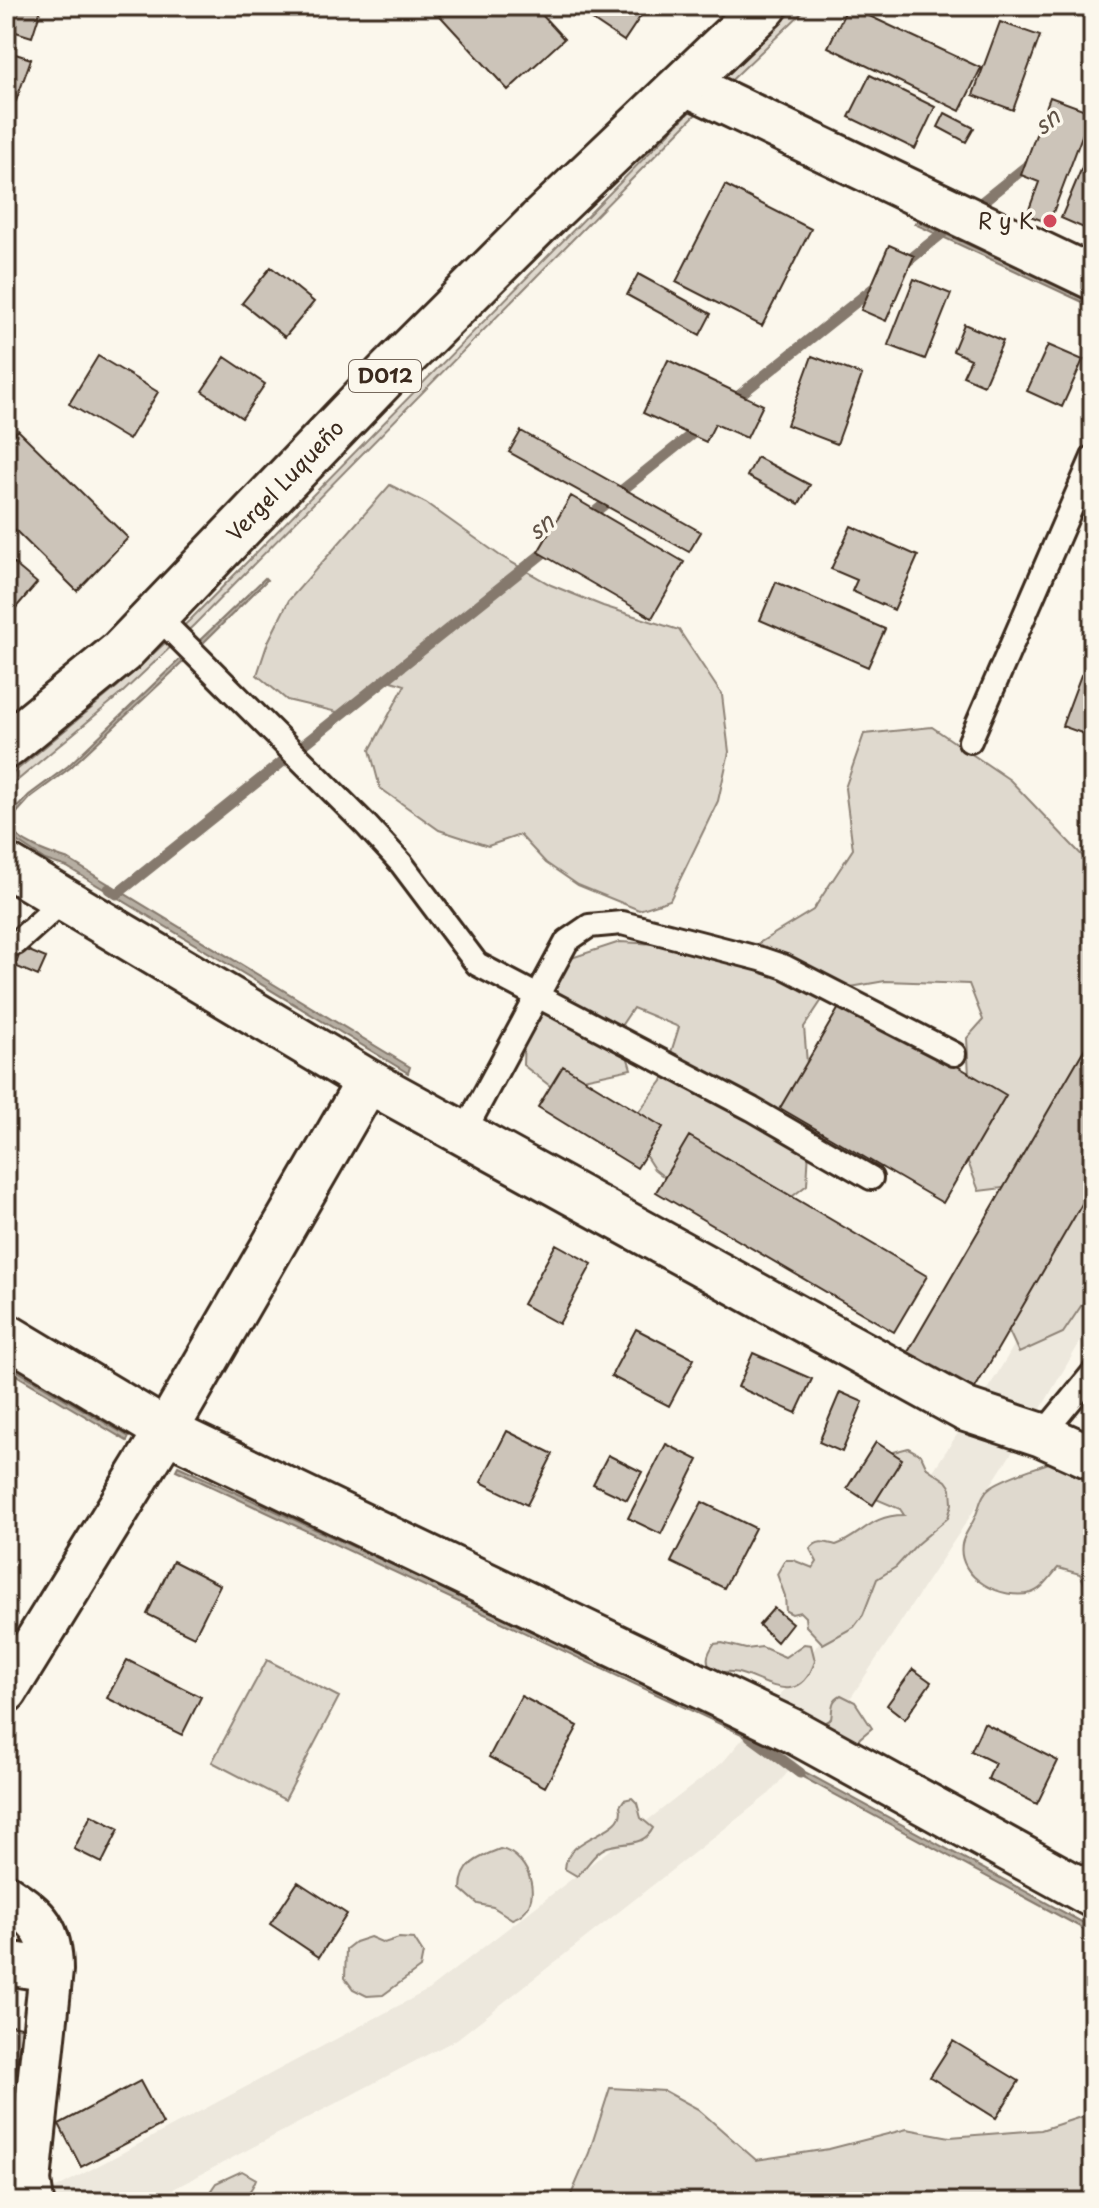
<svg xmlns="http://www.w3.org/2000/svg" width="1099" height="2208" viewBox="0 0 1099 2208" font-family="'Playpen Sans',sans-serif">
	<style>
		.built { fill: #ede8dd }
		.green { fill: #dfd9ce; stroke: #8d8276; stroke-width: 2 }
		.water { fill: #b6aea2; stroke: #85796d; stroke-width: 2 }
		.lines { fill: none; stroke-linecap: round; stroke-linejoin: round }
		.stream { stroke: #85796d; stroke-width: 11 }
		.building { fill: #ccc4b9; stroke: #3b2a1e; stroke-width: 2 }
		.lane-casing { stroke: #3b2a1e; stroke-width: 28 }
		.street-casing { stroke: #3b2a1e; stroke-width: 48 }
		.primary-casing { stroke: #3b2a1e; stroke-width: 50 }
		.lane { stroke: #fbf7ec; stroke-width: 22 }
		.street { stroke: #fbf7ec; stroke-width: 42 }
		.primary { stroke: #fbf7ec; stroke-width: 44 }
		.poi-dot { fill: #d1495b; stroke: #fbf7ec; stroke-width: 3 }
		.labels { text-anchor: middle; stroke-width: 7; stroke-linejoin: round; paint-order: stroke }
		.shield { fill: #fbf7ec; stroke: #75685c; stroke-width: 2 }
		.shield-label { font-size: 20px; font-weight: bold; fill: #3b2a1e }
		.poi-label { font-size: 22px; fill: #3b2a1e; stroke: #fbf7ec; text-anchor: end }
		.street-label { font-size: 22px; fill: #3b2a1e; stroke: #fbf7ec }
		.water-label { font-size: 24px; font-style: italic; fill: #605246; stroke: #fbf7ec }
	</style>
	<rect width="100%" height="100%" fill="#fbf7ec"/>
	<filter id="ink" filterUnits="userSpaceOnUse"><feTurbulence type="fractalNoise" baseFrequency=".0125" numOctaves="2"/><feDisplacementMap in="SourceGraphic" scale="16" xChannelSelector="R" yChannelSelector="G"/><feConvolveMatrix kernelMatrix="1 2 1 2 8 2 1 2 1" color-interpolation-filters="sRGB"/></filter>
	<g filter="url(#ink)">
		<path class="built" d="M1093 1211V1320L1042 1407 848 1702 770 1793 457 2039 149 2202H30L428 1990 723 1762 800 1671 996 1376Z"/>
		<path class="green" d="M798 6H809L691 119 194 625 123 692 6 790V779L117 687 190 620 718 83Z
			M390 485 426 503 499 555 551 585 603 606 679 630 722 695 729 752 718 801 670 900 639 910 578 885 546 863 520 835 488 846 439 830 380 788 370 750 405 685 382 678 341 713 287 700 257 675 268 642 289 600Z
			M932 727 1010 780 1093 867V1074L1019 1186 979 1191 957 1133 970 1095 967 1038 983 1020 969 984 885 981 828 991 804 1027 811 1111 807 1185 770 1214 681 1190 654 1169 627 1127 662 1081 679 1027 633 1008 619 1029 631 1069 550 1086 523 1065 524 1034 556 963 620 942 749 949 813 910 853 849 845 788 864 734Z
			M1093 1151V1288L1063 1333 1019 1353 1001 1314Z
			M908 1448 921 1455 927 1468 946 1481 951 1488 952 1504 948 1518 917 1544 896 1567 877 1579 863 1615 854 1627 823 1644 806 1626 805 1617 800 1612 792 1614 786 1611 785 1596 777 1574 785 1560H793L813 1568 817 1562 810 1549C818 1539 825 1542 836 1545 863 1535 870 1515 904 1515L900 1509 876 1499 886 1454Z
			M1066 1456 1093 1465V1636L1090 1594 1080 1574 1058 1568C1051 1576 1043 1589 1031 1593 1003 1601 956 1578 962 1544 964 1534 971 1527 975 1517 980 1506 981 1493 992 1486 1015 1472 1042 1467 1066 1456Z
			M722 1643 746 1649 762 1647 785 1657 804 1644 811 1645 815 1661C795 1722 747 1659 717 1674L712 1672C705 1661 707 1654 714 1644Z
			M267 1660 339 1697 285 1800 212 1762Z
			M841 1695 855 1702 872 1728 860 1738 852 1751 818 1726 831 1719C833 1708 830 1701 841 1695Z
			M632 1798 637 1803 641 1818 653 1828C643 1848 622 1841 605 1848 593 1853 587 1868 577 1876L565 1869C566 1833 629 1835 620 1806L624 1800Z
			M500 1849C531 1854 547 1908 512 1919L493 1907 478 1904 461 1889C461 1864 479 1857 500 1849Z
			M370 1937 384 1943 399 1938 414 1939 423 1953 420 1968 383 1995 367 1996 353 1989 345 1978 346 1949 355 1942Z
			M610 2088 665 2091 698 2109 756 2160 829 2149 907 2129 950 2137 1041 2130 1093 2113V2202H568L589 2153Z
			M242 2171 256 2179C245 2208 230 2202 203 2202L216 2183Z"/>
		<path class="water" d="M917 221 1093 302V307L915 224Z
			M265 578 267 580 196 650 70 768 31 797 6 825C21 844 47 853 69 860L410 1067 408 1073 67 867 45 860 6 834V819L29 795 68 766Z
			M6 1364 129 1437 127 1441 6 1369Z
			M178 1466 436 1585 762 1740 761 1743 176 1470Z
			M790 1764 1093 1928V1934L786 1768Z"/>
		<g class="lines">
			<path class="stream" d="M972 210 1033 161
				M903 265 955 223
				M731 402 880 283
				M585 520 702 426
				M109 889 117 894 552 546
				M750 1736 800 1773"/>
		</g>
		<path class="building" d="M6 6H42L32 37 6 29Z
			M431 6H534L564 39 508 90Z
			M591 6H636L644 11 624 41 585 15Z
			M848 6 981 68 960 111 828 47Z
			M1000 22 1040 36 1013 110 973 95Z
			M6 51 31 59 16 101 6 97Z
			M870 75 935 107 915 149 849 117Z
			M1050 97 1091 112 1049 223 1027 215 1039 182 1021 175Z
			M945 113 974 128 966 142 938 127Z
			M1093 141V232L1061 218Z
			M725 185 811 229 762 326 676 282Z
			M889 245 914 256 886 321 861 310Z
			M271 267 314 302 285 337 242 303Z
			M638 274 711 314 700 335 627 295Z
			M914 279 951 294 925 359 888 345Z
			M964 324 1003 341 984 385 963 376 971 359 953 351Z
			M1048 345 1083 360 1062 407 1027 391Z
			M98 356 158 392 129 440 69 404Z
			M812 356 862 375 837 444 787 425Z
			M225 357 265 384 242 418 202 391Z
			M668 360 763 405 747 438 715 424 706 442 643 413Z
			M18 430 128 538 77 591 6 521V442Z
			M521 431 701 532 689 552 509 452Z
			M757 457 810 485 799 504 747 476Z
			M571 496 684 562 652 618 538 552Z
			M851 526 918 556 894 610 852 591 857 580 831 569Z
			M6 557 37 583 7 618 6 617Z
			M776 582 885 629 868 667 760 620Z
			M1081 675 1093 679V737L1062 726Z
			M22 948 46 958 38 976 15 966Z
			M844 999 1006 1095 943 1203 780 1108Z
			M1093 1034V1185L974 1390 908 1352Z
			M563 1066 663 1127 637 1168 538 1107Z
			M689 1136 927 1276 894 1332 656 1192Z
			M556 1244 592 1264 559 1324 523 1304Z
			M636 1329 694 1359 669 1406 611 1376Z
			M753 1353 812 1379 796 1413 738 1387Z
			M840 1392 863 1402 842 1452 819 1442Z
			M507 1431 553 1454 527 1505 481 1482Z
			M876 1442 902 1459 873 1505 847 1488Z
			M666 1444 698 1460 661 1534 628 1518Z
			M608 1455 642 1472 627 1500 593 1484Z
			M702 1502 755 1528 724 1588 671 1562Z
			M173 1561 220 1585 194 1637 147 1614Z
			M774 1608 792 1623 777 1642 759 1625Z
			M127 1660 201 1697 182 1735 107 1698Z
			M913 1669 931 1682 905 1719 887 1705Z
			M521 1696 578 1726 545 1787 489 1757Z
			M984 1723 1058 1761 1037 1804 988 1779 995 1763 971 1751Z
			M91 1815 119 1829 102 1863 74 1849Z
			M298 1882 347 1914 319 1957 270 1924Z
			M6 2024 22 2027 15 2074 6 2073Z
			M953 2041 1019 2081 996 2118 930 2077Z
			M140 2081 163 2124 81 2167 59 2124Z"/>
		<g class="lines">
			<defs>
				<path id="lane" d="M156 615 366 825 401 863 477 964 752 1109 871 1178
					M970 741 1093 457
					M6 946 16 943 64 900
					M463 1134 567 941 589 926 622 923 761 959 785 967 954 1054
					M1042 1435 1093 1373"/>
				<path id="street" d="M684 83 1093 278
					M6 865 368 1081 966 1410 1042 1435 1093 1458
					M6 1335 166 1431 791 1730 1093 1896
					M6 1691 166 1431 368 1081
					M6 1896C39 1918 51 1930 51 1970L29 2181 32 2202
					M6 1963 51 1970"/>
				<g id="primary">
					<path id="s1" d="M6 746 121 652 390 371 539 222 765 6"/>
				</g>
			</defs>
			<use href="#lane" class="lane-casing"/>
			<use href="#street" class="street-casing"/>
			<use href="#primary" class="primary-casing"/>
			<use href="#lane" class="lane"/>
			<use href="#street" class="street"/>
			<use href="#primary" class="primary"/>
		</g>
	</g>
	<circle class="poi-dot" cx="1050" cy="221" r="8"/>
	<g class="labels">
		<rect class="shield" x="349" y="360" width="72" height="32" rx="6"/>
		<g class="shield-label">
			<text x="385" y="383">D012</text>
		</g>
		<g class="poi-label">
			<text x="1034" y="229">R y K</text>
		</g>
		<g class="street-label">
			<text dy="8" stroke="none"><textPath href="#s1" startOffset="386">Vergel Luqueño</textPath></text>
		</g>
		<g class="water-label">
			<text transform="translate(1047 122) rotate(-39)" y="8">sn</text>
			<text transform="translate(541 527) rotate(-39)" y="8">sn</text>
		</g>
	</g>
	<rect width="1099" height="2208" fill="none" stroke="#fbf7ec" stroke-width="32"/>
	<rect x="16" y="16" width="1067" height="2176" fill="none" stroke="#3b2a1e" stroke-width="3" filter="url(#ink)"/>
</svg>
